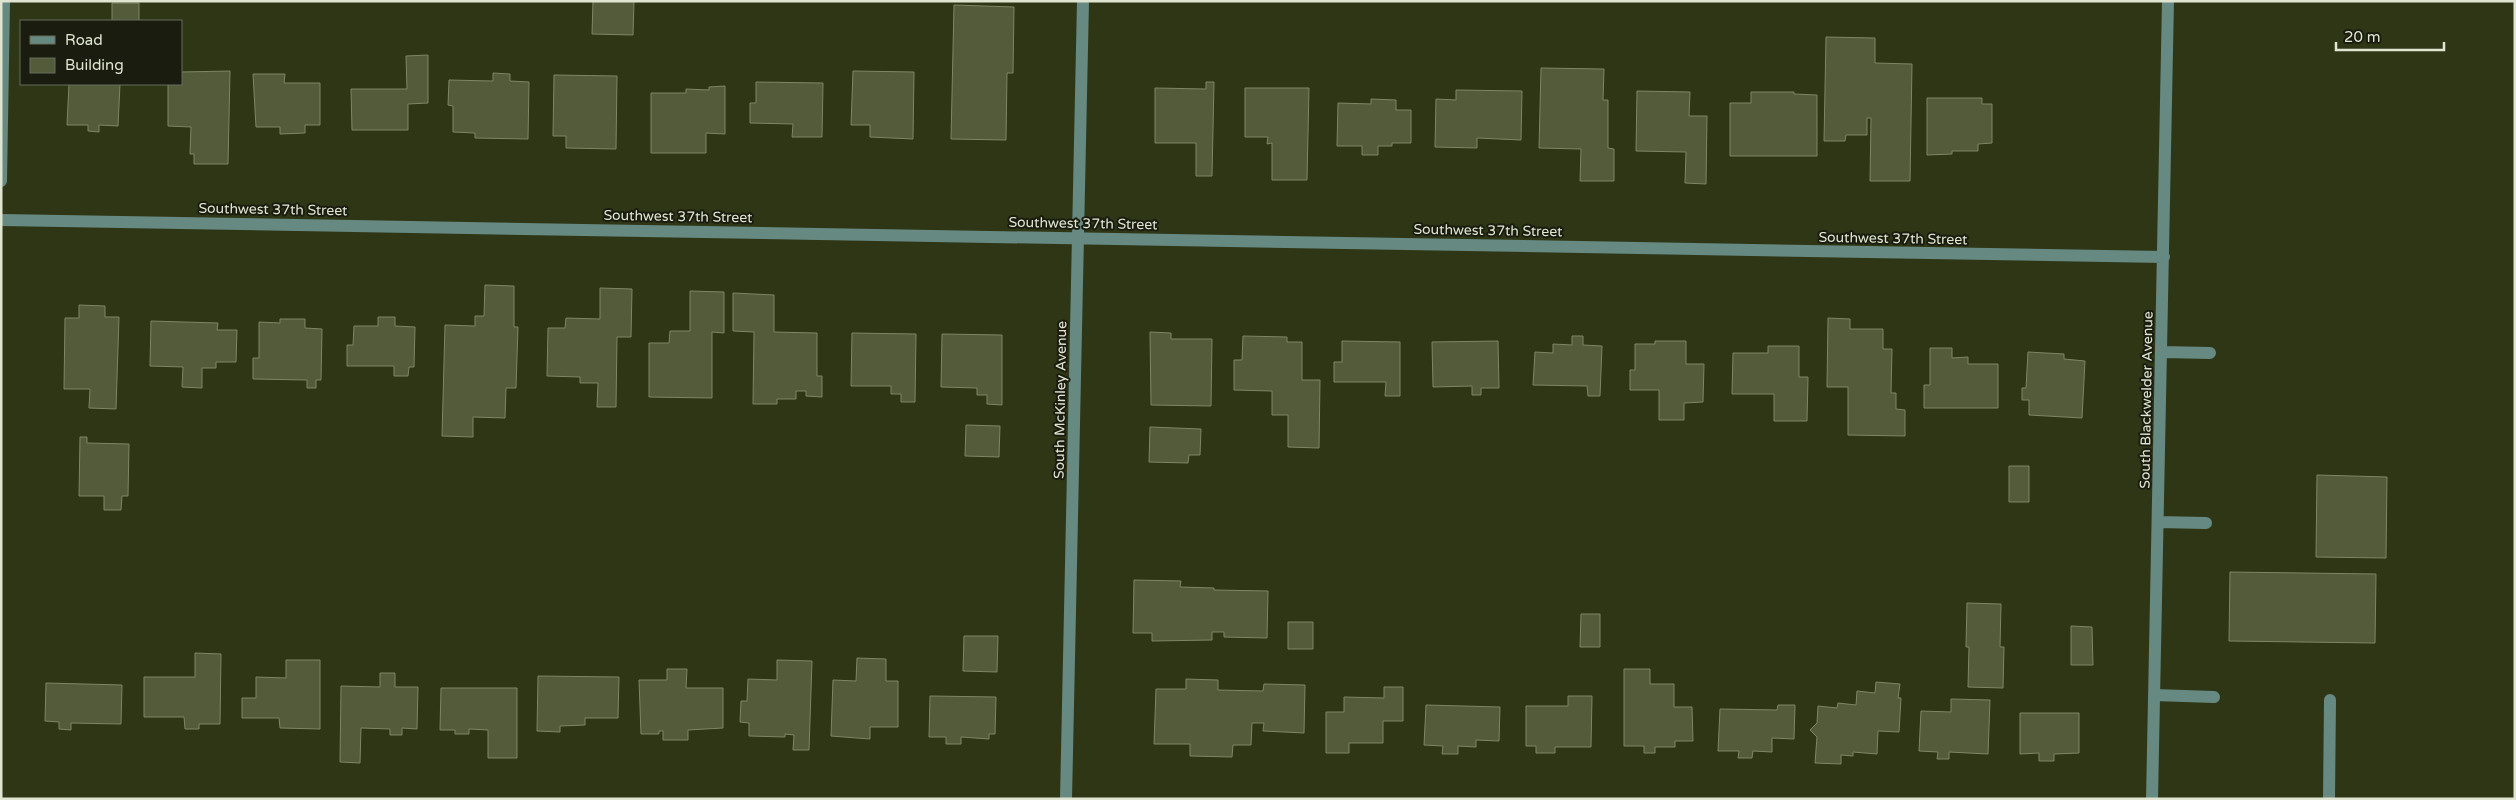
<svg xmlns="http://www.w3.org/2000/svg" width="2516" height="800" viewBox="0 0 2516 800" font-family="'Varela Round',sans-serif">
	<style>
		.building { fill: #545b3a; stroke: #7e8664 }
		.lines { fill: none; stroke-linecap: round; stroke-linejoin: round }
		.minor { stroke: #668981; stroke-width: 12 }
		.labels { text-anchor: middle; stroke-width: 4; stroke-linejoin: round; paint-order: stroke }
		.street-label { font-size: 14px; fill: #e0e5d2; stroke: #191c0e }
	</style>
	<rect width="100%" height="100%" fill="#2f3616"/>
	<path class="building" d="M593 1H634L633 35 592 34Z
		M112 3H139V21H112Z
		M954 5 1014 7 1013 73H1007L1006 140 951 139Z
		M1826 37 1875 38V63L1912 64 1910 181H1870L1871 118H1867V135H1846L1845 141H1824Z
		M428 55V103L408 104V130H352L351 89H407L406 56Z
		M1541 68 1604 69 1603 100H1608V148L1614 149V181H1580L1581 149 1539 148Z
		M230 71 228 164H194V154H190L191 127 168 126V84H181V72Z
		M853 71 914 72 913 139 870 137V125H851Z
		M493 73 510 74V81L529 82 528 139 475 138V133L453 132V106L448 105 449 80 493 81Z
		M253 74H285L284 83H320V125H305V133L280 134V127H256Z
		M554 75 617 76 616 149 566 148V136H553Z
		M756 82 823 83 822 137H792L793 124 750 123V103H756Z
		M1206 82H1214L1212 176H1196V143H1155V88L1206 89Z
		M69 84H120L118 126 99 125V132L88 131V125H67Z
		M725 86V134L706 133V153H651V93H686V89L709 90V87Z
		M1245 88H1309L1307 180H1272V143L1267 144 1268 137H1245Z
		M1456 90 1522 91 1521 140 1477 138V148L1435 147 1436 99 1456 100Z
		M1637 91 1690 92 1689 116H1707L1706 184 1685 183 1686 152 1636 151Z
		M1751 92H1794V94L1817 95V156H1730V103H1751Z
		M1927 98H1982V104H1992V143L1978 144V151H1952V154L1927 155Z
		M1371 99 1396 100V110H1411V143H1392V146H1378V155H1362V146H1337L1338 103 1371 104Z
		M485 285 514 286V327H518L516 388H506L505 418 473 417V437L442 436 445 325 475 326V316H484Z
		M600 288 632 289 631 337H617L616 407H597L598 383H580V377L547 376 548 328H565L566 318 600 319Z
		M690 291 724 292V333L712 332V398L649 397V343H669L670 331H690Z
		M733 293 774 295V332L817 333V376H822V397L806 396V391H796V399H777V404H753L754 332 733 331Z
		M79 305 105 306V317H119L116 409 89 408 90 389H64L65 318H79Z
		M378 317H395V326L415 327 414 367H409L408 376H394V366H347V345H353L354 326H378Z
		M1828 318 1850 319V329H1883V349H1892L1891 393H1896V409L1905 410V436L1848 435V387H1827Z
		M280 319H305V328L322 329 321 380H316V388H307V380L253 379V358H259V322L280 323Z
		M151 321 218 323 217 330H237L236 362H216V368H202V388L182 387 183 367 150 366Z
		M1150 332 1171 333V339H1212L1211 406 1151 405Z
		M852 333 916 334 915 402H901V394H891V386H851Z
		M942 334 1002 335V405L987 404V395H977V388L941 387Z
		M1243 336 1287 337V342H1302V380H1320L1319 448 1288 447V415H1272V391L1234 390V360H1242Z
		M1572 336H1583V345L1602 346 1600 396H1588L1587 386 1533 385 1535 352 1553 353V344L1572 345Z
		M1342 341 1400 342V396H1385L1386 382H1334V362H1342Z
		M1498 341 1499 388H1481V395H1472V386L1433 387 1432 342Z
		M1655 341H1686V364H1704L1703 402 1684 403V420H1659V390H1630V370H1635V344H1655Z
		M1768 346H1799V377H1808L1807 421H1774V394H1732L1733 353H1768Z
		M1930 348H1952V358L1968 357V364H1998V408H1924V385H1930Z
		M2028 352 2064 354V359L2085 361 2082 418 2029 415V400H2022V388H2026Z
		M966 425 1000 426 999 457 965 456Z
		M1150 427 1201 429 1200 455H1189L1188 463 1149 462Z
		M80 437H87V443L129 444 128 496H122L121 510H104V496H79Z
		M2009 466H2029V502H2009Z
		M2317 475 2387 477 2386 558 2316 557Z
		M2230 572 2376 574 2375 643 2229 641Z
		M1134 580 1181 581 1180 587 1214 588V590L1268 591 1267 638 1224 637V632H1212V640L1152 641V633H1133Z
		M1967 603 2001 604 2000 647H2004L2003 688 1968 687 1969 647H1966Z
		M1581 614H1600V647H1580Z
		M1288 622H1313V649H1288Z
		M2071 626 2092 627 2093 665H2071Z
		M964 636H998L997 672 963 671Z
		M195 653 221 654 220 724H199V729H185L184 717H144V677H195Z
		M857 658 886 659V681H898V727H870V739L831 736 833 680 856 681Z
		M286 660H320V729L280 728 279 718H242V698H256V677L286 678Z
		M777 660 812 661 809 750H793L794 735 785 734V737L749 736V723L740 722 741 701H747L748 679 777 680Z
		M667 669H687L686 688H723V728L688 730V740H663V731H659V734H641L639 680H667Z
		M1624 669H1650V684H1674V707H1692L1693 741H1675V747H1655V753H1644V746H1624Z
		M380 673H395V687H418L417 729 402 728V735H390V729L361 728 360 763 340 762 341 686 380 687Z
		M538 676 619 677 618 718H585V725L560 726V732L537 731Z
		M1186 679 1218 680V690L1263 691 1264 684 1305 685 1304 733 1263 731 1264 723H1252L1251 745H1233L1232 757 1190 756V744H1154L1156 689H1186Z
		M1876 682 1900 684 1898 698H1901L1899 732 1878 731 1877 754 1853 752V756L1841 755V764L1815 763 1817 737 1810 730 1817 723 1818 706 1837 708 1838 703 1856 705 1857 691 1875 693Z
		M46 683 122 685 121 724 71 723V730L59 729V722L45 721Z
		M1384 687H1403V721H1383V743H1349V753H1326V712H1344V697L1384 698Z
		M441 688H517V758H488V730L469 729V734H455V730H440Z
		M930 696 996 697 995 734H989V739L961 737V744H946V737H929Z
		M1568 696H1592L1591 747H1555V753H1536V746H1526V706H1568Z
		M1951 699 1990 700 1988 754 1949 752V759H1937L1938 752 1919 751 1921 711 1951 712Z
		M1426 705 1500 707 1499 741 1476 740V747L1458 746V754H1442L1443 746 1424 745Z
		M1778 705H1795L1794 739 1772 738V752L1753 751 1752 758H1738L1739 751H1718L1720 709 1777 710Z
		M2020 713H2079V753L2054 754V761H2039V753L2020 754Z"/>
	<g class="lines">
		<path class="minor" d="M1 181 4 1
			M1 220 2164 257
			M2162 352 2210 353
			M2158 522 2206 523
			M2154 695 2214 697
			M1066 799 1083 1
			M2152 799 2168 1
			M2329 799 2330 700"/>
	</g>
	<g class="labels">
		<g class="street-label">
			<text transform="translate(273 209) rotate(1)" y="5">Southwest 37th Street</text>
			<text transform="translate(678 216) rotate(1)" y="5">Southwest 37th Street</text>
			<text transform="translate(1083 223) rotate(1)" y="5">Southwest 37th Street</text>
			<text transform="translate(1488 230) rotate(1)" y="5">Southwest 37th Street</text>
			<text transform="translate(1893 238) rotate(1)" y="5">Southwest 37th Street</text>
			<text transform="translate(1060 400) rotate(-89)" y="5">South McKinley Avenue</text>
			<text transform="translate(2146 400) rotate(-89)" y="5">South Blackwelder Avenue</text>
		</g>
	</g>
	<rect width="2516" height="800" fill="none" stroke="#e0e5d2" stroke-width="5"/>
	<rect x="20" y="20" width="162" height="65" fill="#191c0e" stroke="#696c5c"/>
	<rect x="30" y="36" width="25" height="8" fill="#668981" stroke="#696c5c"/>
	<text x="65" y="45" font-size="15" fill="#e0e5d2">Road</text>
	<rect x="30" y="58" width="25" height="15" fill="#545b3a" stroke="#696c5c"/>
	<text x="65" y="70" font-size="15" fill="#e0e5d2">Building</text>
	<path d="M2336 42v8h108v-8" fill="none" stroke="#e0e5d2" stroke-width="2.5"/>
	<text x="2344" y="42" font-size="15" fill="#e0e5d2" stroke="#191c0e" stroke-width="4" paint-order="stroke">20 m</text>
</svg>
